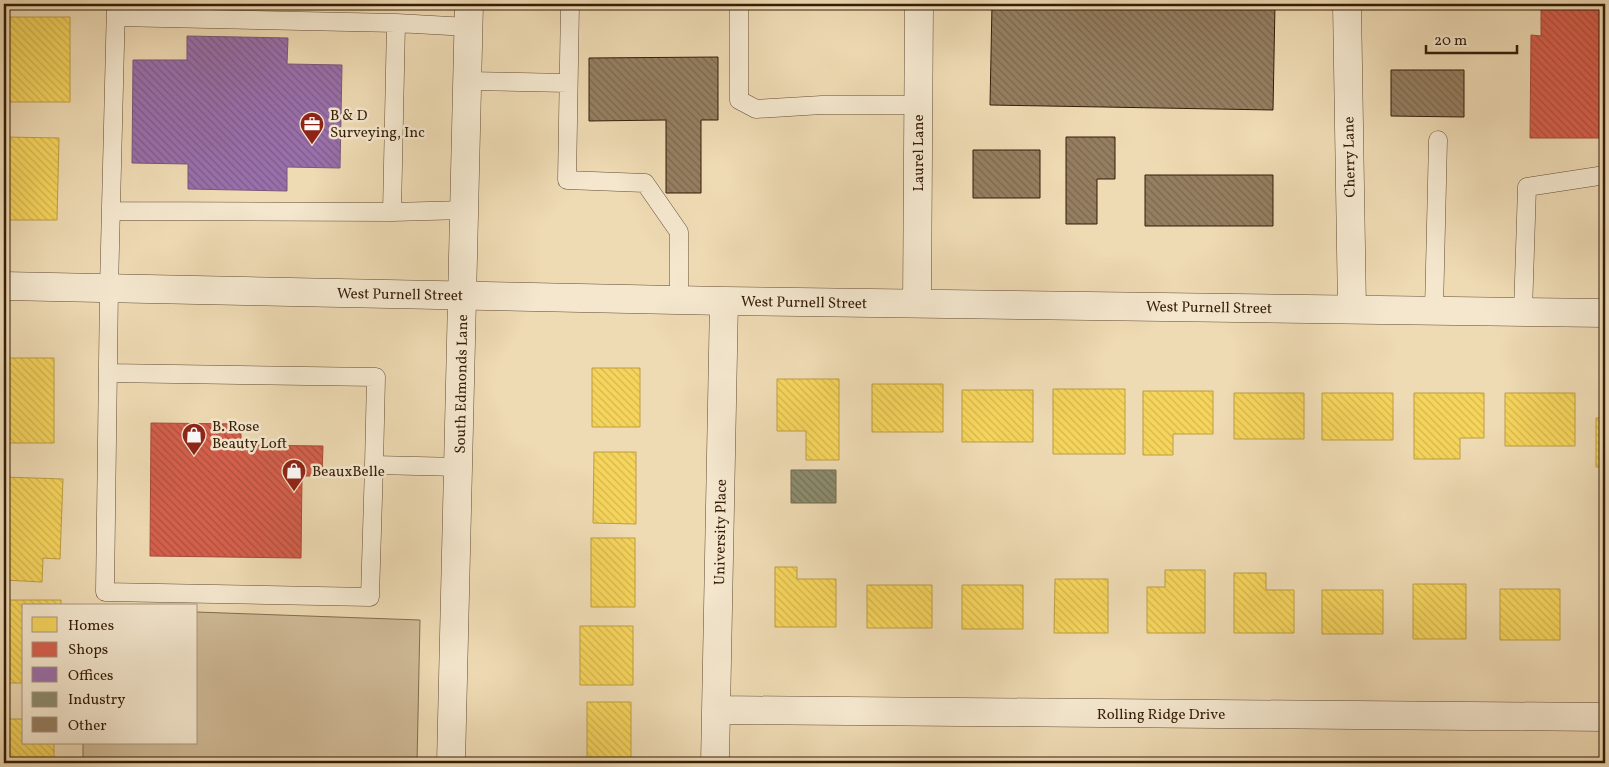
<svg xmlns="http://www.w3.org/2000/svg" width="1609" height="767" viewBox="0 0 1609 767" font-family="Vollkorn,serif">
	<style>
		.green { fill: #cfba96; stroke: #826c4f }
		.homes { fill: url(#homes-back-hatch); stroke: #bc9e43 }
		.shops { fill: url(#shops-back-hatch); stroke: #a64c38 }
		.offices { fill: url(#offices-back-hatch); stroke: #7b577a }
		.industry { fill: url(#industry-back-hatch); stroke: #726b4f }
		.building { fill: url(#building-back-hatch); stroke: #351d08 }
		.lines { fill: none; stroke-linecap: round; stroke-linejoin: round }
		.service-casing { stroke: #634c33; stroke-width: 19 }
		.minor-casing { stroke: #634c33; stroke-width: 29 }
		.tertiary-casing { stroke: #634c33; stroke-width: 29 }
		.service { stroke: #f4e7ce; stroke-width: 18 }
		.minor { stroke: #f4e7ce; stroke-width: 28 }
		.tertiary { stroke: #f4e7ce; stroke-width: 28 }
		.labels { text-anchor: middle; stroke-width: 5; stroke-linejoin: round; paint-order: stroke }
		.poi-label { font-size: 15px; fill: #351d08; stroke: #f4e7ce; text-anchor: start }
		.street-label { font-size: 15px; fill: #351d08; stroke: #f4e7ce }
	</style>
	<defs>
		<pattern id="homes-back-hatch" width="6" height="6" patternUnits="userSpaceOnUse" patternTransform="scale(1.25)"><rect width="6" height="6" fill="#f6d55c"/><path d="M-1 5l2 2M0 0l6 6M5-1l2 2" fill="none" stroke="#d4b64e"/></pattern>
		<pattern id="shops-back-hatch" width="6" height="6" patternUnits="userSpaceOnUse" patternTransform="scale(1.25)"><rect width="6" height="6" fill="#d6604d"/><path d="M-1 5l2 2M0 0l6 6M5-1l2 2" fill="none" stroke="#ae4f3e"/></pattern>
		<pattern id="offices-back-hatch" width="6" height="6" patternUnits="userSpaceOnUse" patternTransform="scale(1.25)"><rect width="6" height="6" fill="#9970ab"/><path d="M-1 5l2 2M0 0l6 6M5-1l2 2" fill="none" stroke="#7e5b89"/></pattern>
		<pattern id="industry-back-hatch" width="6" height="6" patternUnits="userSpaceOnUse" patternTransform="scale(1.25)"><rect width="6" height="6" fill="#8c8c6e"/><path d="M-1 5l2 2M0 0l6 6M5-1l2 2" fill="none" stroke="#737258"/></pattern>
		<pattern id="building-back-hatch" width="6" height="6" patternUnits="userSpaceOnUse" patternTransform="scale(1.25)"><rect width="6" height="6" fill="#957f61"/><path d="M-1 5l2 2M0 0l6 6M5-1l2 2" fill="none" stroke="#7a674e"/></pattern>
	</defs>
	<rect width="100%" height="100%" fill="#eedab3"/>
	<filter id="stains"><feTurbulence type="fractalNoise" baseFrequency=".004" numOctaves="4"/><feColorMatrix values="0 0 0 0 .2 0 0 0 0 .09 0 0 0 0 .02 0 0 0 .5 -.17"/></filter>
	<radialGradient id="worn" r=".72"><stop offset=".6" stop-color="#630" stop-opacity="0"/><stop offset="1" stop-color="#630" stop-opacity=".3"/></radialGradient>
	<path class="green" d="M196 612 420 620 417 763H83V743H196Z"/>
	<path class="homes" d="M4 17H70V102H4Z
		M4 137 59 138 57 220H4Z
		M4 358H54V443H4Z
		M592 368H640V427H592Z
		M777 379H839V460H806V431H777Z
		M872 384H943V432H872Z
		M1053 389H1125V454H1053Z
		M962 390H1033V442H962Z
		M1143 391H1213V434H1173V455H1143Z
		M1234 393H1304V439H1234Z
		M1322 393H1393V440H1322Z
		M1414 393H1484V438H1460V459H1414Z
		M1505 393H1575V446H1505Z
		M1596 418H1605V467H1596Z
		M594 452H636V524L593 523Z
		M4 477 63 479 60 559 43 558 42 582 4 580Z
		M591 538H635V607H591Z
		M1601 546H1605V642H1602Z
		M775 567H797V579H836V627H775Z
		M1165 570H1205V633H1147V587H1165Z
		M1234 573H1266V590H1294V633H1234Z
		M1055 579H1108V633H1054Z
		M1413 584H1466V639H1413Z
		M867 585H932V628H867Z
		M962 585H1023V629H962Z
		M1500 589H1560V640H1500Z
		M1322 590H1383V634H1322Z
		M4 600H61V606H24V683H4Z
		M580 626H633V685H580Z
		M587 702H631V763H587Z
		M4 719H24V743H54V763H4Z"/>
	<path class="shops" d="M1541 4H1605V138H1530L1531 35 1541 36Z
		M151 423 241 424V445L323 446 322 476H302L301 558 150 556Z"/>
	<path class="offices" d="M187 36 288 38 287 64 342 65 340 168 287 167V191L188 189V164L132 163 133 60H187Z"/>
	<path class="industry" d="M791 470H836V503H791Z"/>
	<path class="building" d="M992 4H1275L1273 110 990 105Z
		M718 57V120H701V193H666V120L589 121V58Z
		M1391 70H1464V117L1391 116Z
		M1066 137H1115V179H1097V224H1066Z
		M973 150H1040V198H973Z
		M1145 175H1273V226H1145Z"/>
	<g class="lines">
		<defs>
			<path id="service" d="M116 4 109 288 105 592 370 597 374 465 460 467
				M570 4 567 180 645 183 679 232V300
				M739 4V100L756 109 822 105H918
				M116 17 396 23
				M467 81 568 83
				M465 210 392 212 396 23 468 27
				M112 211 392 212
				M1434 310 1438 140
				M1523 312 1527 187 1605 175
				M108 373 376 377 374 465"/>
			<path id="minor" d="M1347 4 1352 309
				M4 286 724 301 1605 313
				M917 303 919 4
				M716 710 1605 717
				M715 763 724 301"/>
			<path id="tertiary" d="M451 763 469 4"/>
		</defs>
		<use href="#service" class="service-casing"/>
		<use href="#minor" class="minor-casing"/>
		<use href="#tertiary" class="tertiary-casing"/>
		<use href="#service" class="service"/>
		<use href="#minor" class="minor"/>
		<use href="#tertiary" class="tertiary"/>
	</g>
	<defs>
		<symbol id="office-pin" viewBox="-11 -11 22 30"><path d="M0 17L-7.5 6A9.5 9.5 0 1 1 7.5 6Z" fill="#8f2418" stroke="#f4e7ce"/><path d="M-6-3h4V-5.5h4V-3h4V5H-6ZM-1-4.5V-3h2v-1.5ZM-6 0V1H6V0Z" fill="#fff"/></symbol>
		<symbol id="shop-pin" viewBox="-11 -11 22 30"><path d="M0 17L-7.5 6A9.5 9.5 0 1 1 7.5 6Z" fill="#8f2418" stroke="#f4e7ce"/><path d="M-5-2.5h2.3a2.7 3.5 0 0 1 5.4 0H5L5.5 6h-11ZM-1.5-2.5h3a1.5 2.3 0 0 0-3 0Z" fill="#fff"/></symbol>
	</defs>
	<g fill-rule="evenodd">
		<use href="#office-pin" x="298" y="110" width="28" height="38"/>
		<use href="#shop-pin" x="180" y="421" width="28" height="38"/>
		<use href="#shop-pin" x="280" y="457" width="28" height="38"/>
	</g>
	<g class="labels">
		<g class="poi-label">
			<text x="330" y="120">B &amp; D<tspan x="330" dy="17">Surveying, Inc</tspan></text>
			<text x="212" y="431">B. Rose<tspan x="212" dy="17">Beauty Loft</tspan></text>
			<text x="312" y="476">BeauxBelle</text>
		</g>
		<g class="street-label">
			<text transform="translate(918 153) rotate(-90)" y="5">Laurel Lane</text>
			<text transform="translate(1349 157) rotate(-91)" y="5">Cherry Lane</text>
			<text transform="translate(400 294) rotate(1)" y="5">West Purnell Street</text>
			<text transform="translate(804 302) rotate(1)" y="5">West Purnell Street</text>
			<text transform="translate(1209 307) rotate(1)" y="5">West Purnell Street</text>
			<text transform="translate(461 384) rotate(-89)" y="5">South Edmonds Lane</text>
			<text transform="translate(720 532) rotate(-89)" y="5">University Place</text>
			<text x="1161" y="719">Rolling Ridge Drive</text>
		</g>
	</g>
	<rect width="1609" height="767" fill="none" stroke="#eedab3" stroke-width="20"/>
	<rect x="5" y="5" width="1599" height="757" fill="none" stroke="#351d08" stroke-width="2.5"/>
	<rect x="10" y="10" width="1589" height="747" fill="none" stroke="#351d08"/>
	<rect x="22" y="604" width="175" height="140" fill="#f4e7ce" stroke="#a8967f"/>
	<rect x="32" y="617" width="25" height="15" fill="#f6d55c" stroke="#a8967f"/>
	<text x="68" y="630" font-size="15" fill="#351d08">Homes</text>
	<rect x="32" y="642" width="25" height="15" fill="#d6604d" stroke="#a8967f"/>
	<text x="68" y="654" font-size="15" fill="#351d08">Shops</text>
	<rect x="32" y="667" width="25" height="15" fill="#9970ab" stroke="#a8967f"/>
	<text x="68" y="680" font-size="15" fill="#351d08">Offices</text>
	<rect x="32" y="692" width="25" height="15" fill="#8c8c6e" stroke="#a8967f"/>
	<text x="68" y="704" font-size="15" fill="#351d08">Industry</text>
	<rect x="32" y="717" width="25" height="15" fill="#957f61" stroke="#a8967f"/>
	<text x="68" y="730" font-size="15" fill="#351d08">Other</text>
	<path d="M1426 45v8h91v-8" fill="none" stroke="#351d08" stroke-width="2.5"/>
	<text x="1434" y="45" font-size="15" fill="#351d08" stroke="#f4e7ce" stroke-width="4" paint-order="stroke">20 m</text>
	<rect width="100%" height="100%" filter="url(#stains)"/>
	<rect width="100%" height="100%" fill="url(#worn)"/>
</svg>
